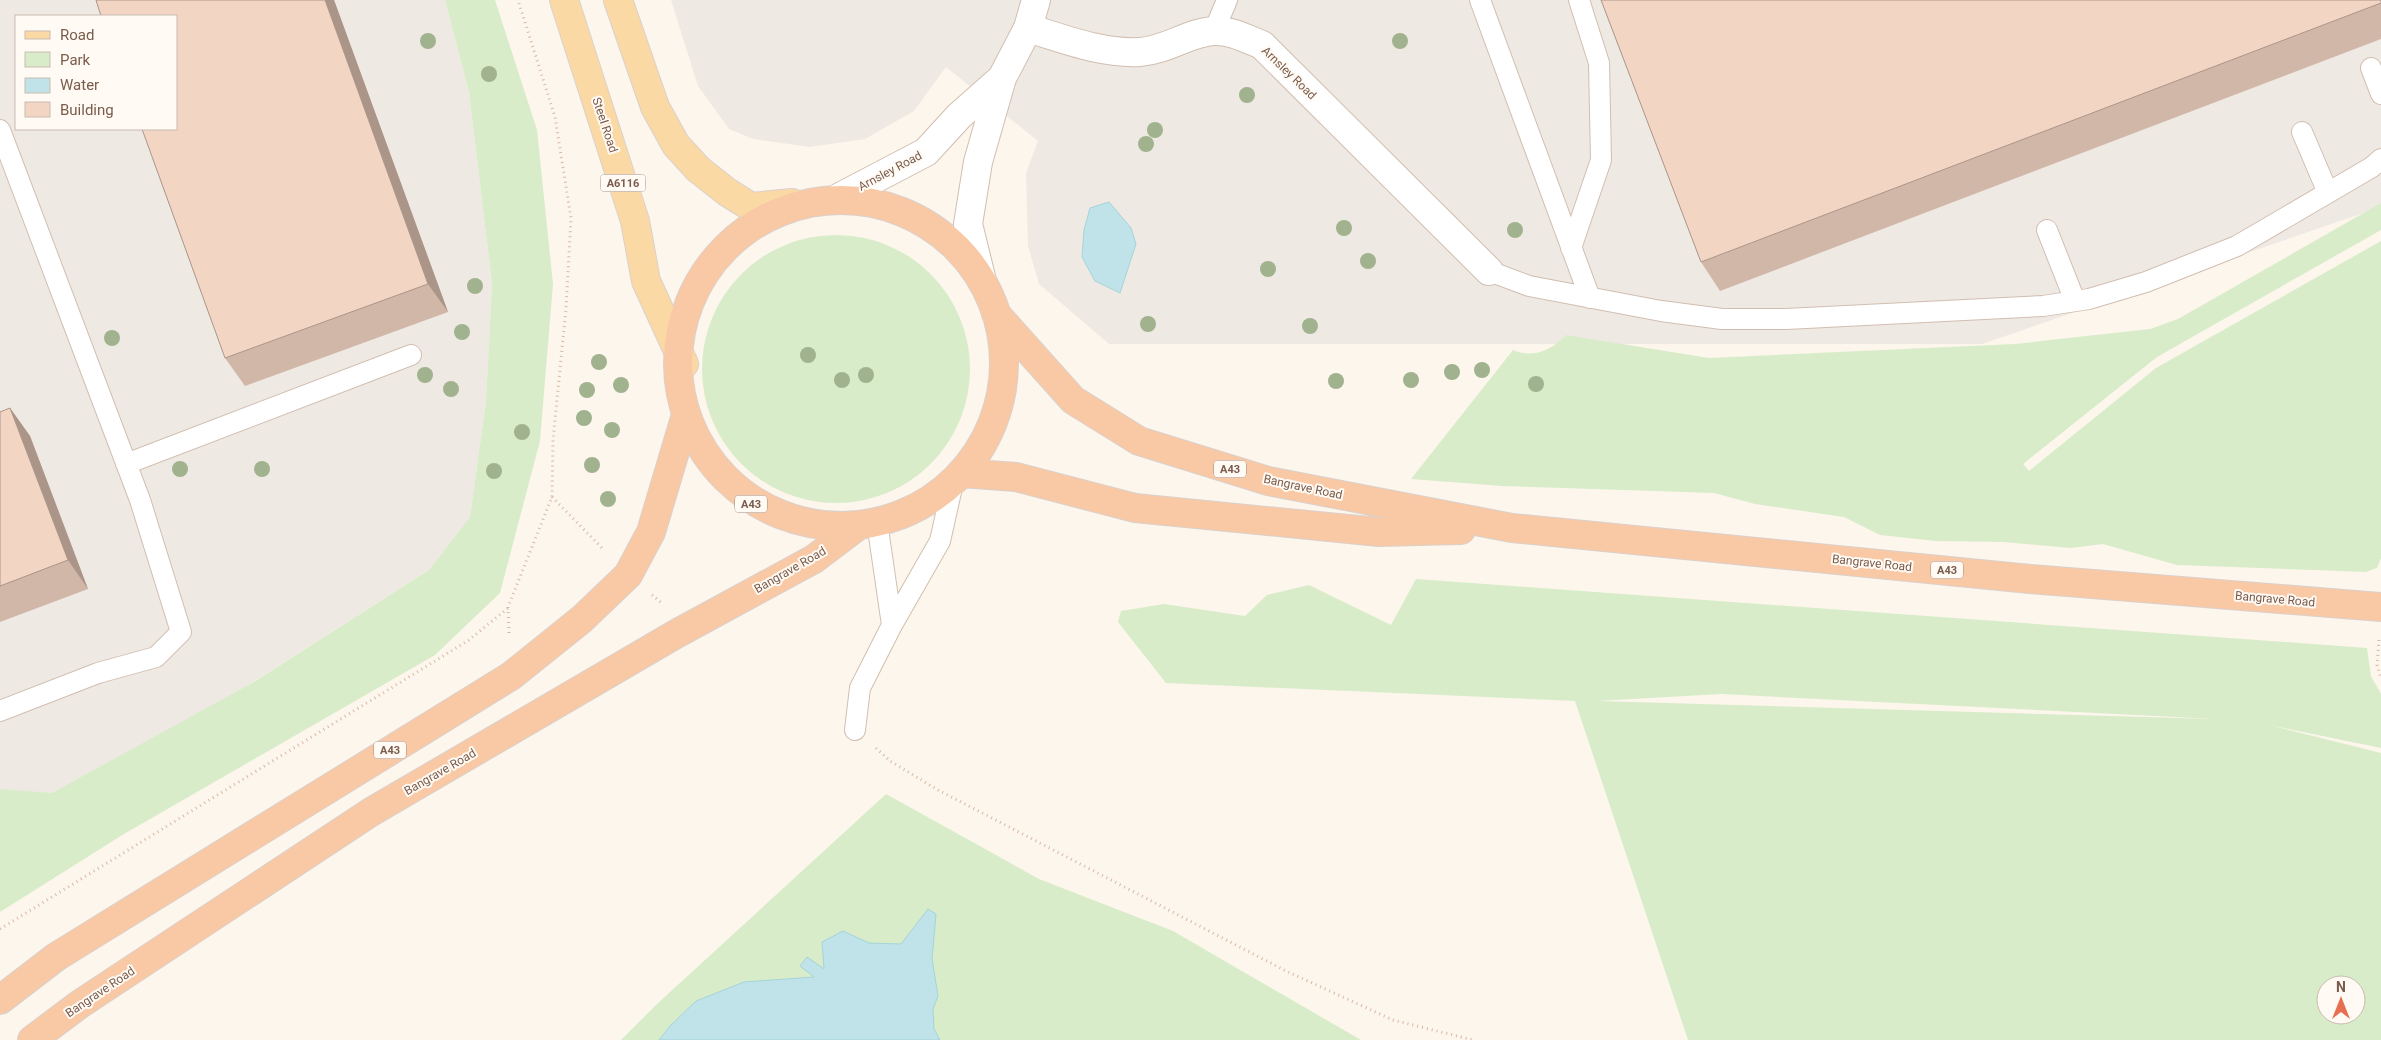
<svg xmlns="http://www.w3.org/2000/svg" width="2381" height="1040" viewBox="0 0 2381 1040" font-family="Roboto,sans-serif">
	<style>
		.industrial { fill: #efe9e4; fill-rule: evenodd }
		.green { fill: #d8ecc9; fill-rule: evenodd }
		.water { fill: #bfe3e8; stroke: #a5d3da }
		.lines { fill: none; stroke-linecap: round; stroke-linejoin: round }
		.service-casing { stroke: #d1beb0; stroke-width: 22 }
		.minor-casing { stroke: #d1beb0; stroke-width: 30 }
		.tertiary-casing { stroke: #d1beb0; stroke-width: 30 }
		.primary-casing { stroke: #dad1cd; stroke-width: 30 }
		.trunk-casing { stroke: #dad1cd; stroke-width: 30 }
		.path { stroke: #d9b8a5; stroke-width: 3; stroke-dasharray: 1 4; stroke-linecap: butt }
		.service { stroke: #fff; stroke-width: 20 }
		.minor { stroke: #fff; stroke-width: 28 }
		.tertiary { stroke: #fff; stroke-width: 28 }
		.primary { stroke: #fbd9a5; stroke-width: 28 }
		.trunk { stroke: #f9c8a4; stroke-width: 28 }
		.tree { fill: #a0b28e }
		.wall { fill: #d1b7a8 }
		.shaded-wall { fill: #aa9588 }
		.building { fill: #f3d5c3; stroke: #aa9588 }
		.labels { text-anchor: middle; stroke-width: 4; stroke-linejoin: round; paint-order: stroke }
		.shield { fill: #fffaf3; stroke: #a28b7f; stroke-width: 1 }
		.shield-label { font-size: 11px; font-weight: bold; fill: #7a5c4d }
		.street-label { font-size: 12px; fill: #7a5c4d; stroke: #fffaf3 }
	</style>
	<rect width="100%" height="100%" fill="#fdf6ec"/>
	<path class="industrial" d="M0 0H445L469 92 492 284 486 401 470 517 429 570 0 843ZM16 16H176V129H16Z
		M671 0H2381V207L1982 344H1109L1039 284 1028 246 1026 173 1038 141 946 67 914 111 865 139 810 147 753 139 729 129 698 86Z"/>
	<path class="green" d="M445 0H495L537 130 553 284 540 441 500 593 435 655 124 834 0 912V789L52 793 252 683 429 570 470 517 486 401 492 284 469 92Z
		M2381 203V230L2157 357 2023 464 2029 471 2156 368 2381 241V558L2377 568 2366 572 2177 565 2103 544 2071 548 2004 542 1936 541 1880 535 1844 517 1755 504 1714 493 1502 486 1411 479 1513 350C1533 359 1552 350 1566 335L1709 358 2015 344 2150 329 2178 319Z
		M702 369a134 134 0 1 1 268 0a134 134 0 1 1-268 0Z
		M1416 579 2367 648 2371 676 2381 694V748L2269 725 2381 753V1040H1688L1575 701 1166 683 1118 622 1121 611 1164 604 1245 616 1267 595 1309 585 1391 625ZM1721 694 2214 719 1597 701ZM2326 985H2356V1015H2326Z
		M886 794 1039 879 1173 931 1361 1040H621L657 1004Z"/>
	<path class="water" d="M1109 202 1131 228 1136 244 1120 293 1095 281 1082 257 1084 230 1090 208Z
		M928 909 936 914 932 959 938 996 933 1009 934 1029 940 1040H659L670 1026 696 1001 744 982 814 977 800 966 807 957 824 969 822 942 843 931 869 943 901 944Z"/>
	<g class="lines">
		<defs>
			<path id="service" d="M1480 0 1590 298
				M1214 31 1227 0
				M2371 68 2381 94
				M0 130 140 500 181 632 156 657 98 673 0 711
				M2302 132 2328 193
				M2047 230 2075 301
				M1571 248 1601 160 1599 63 1579 0
				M1489 271 1529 286 1661 311 1722 319H1786L2043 306 2089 299 2146 282 2237 246 2372 167 2381 159
				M126 464 411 355
				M877 522 892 625
				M855 730 860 688 892 625 940 541 953 483"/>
			<path id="minor" d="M1028 28C1064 39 1102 54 1140 52 1168 50 1189 32 1214 31 1230 30 1247 39 1262 45L1489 271"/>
			<path id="tertiary" d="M840 197 926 152 959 116 1002 78
				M982 281 968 224 978 162 1002 78 1028 28 1036 0"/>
			<path id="primary" d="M564 0 635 221 646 281 684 364
				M618 0 655 107 676 145 698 169 727 192 751 207 792 203"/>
			<path id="trunk" d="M678 363a163 163 0 1 1 326 0a163 163 0 1 1-326 0Z
				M996 314 1073 400 1139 441 1268 481 1512 528 2030 579 2381 607
				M961 473 1016 477 1135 508 1379 532 1461 530
				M0 1000 56 957 511 676 582 619 628 575 651 532 685 418
				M32 1040 80 1004 371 812 676 634 814 559 859 525"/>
		</defs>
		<use href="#service" class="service-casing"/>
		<use href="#minor" class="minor-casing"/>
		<use href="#tertiary" class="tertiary-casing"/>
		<use href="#primary" class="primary-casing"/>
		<use href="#trunk" class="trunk-casing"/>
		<path class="path" d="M552 497 604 550
			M652 595 663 604
			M509 633 508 607 552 497 553 440 566 309 571 218 555 117 518 0
			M2379 640 2377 665 2381 678
			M876 748 890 761 938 790 1286 971 1393 1020 1473 1040
			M0 929 469 640 508 608"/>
		<use href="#service" class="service"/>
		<use href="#minor" class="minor"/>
		<use href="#tertiary" class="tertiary"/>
		<use href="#primary" class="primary"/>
		<use href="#trunk" class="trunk"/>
	</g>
	<g class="tree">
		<circle cx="428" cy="41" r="8"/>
		<circle cx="1400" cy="41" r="8"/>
		<circle cx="489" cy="74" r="8"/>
		<circle cx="1247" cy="95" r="8"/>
		<circle cx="1155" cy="130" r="8"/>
		<circle cx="1146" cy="144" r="8"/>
		<circle cx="1344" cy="228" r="8"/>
		<circle cx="1515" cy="230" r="8"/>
		<circle cx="1368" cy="261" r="8"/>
		<circle cx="1268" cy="269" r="8"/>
		<circle cx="475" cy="286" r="8"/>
		<circle cx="1148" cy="324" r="8"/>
		<circle cx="1310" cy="326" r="8"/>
		<circle cx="462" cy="332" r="8"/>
		<circle cx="112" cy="338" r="8"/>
		<circle cx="808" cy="355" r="8"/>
		<circle cx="599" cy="362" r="8"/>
		<circle cx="1482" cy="370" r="8"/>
		<circle cx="1452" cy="372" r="8"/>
		<circle cx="425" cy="375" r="8"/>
		<circle cx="866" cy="375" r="8"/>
		<circle cx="842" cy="380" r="8"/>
		<circle cx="1411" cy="380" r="8"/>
		<circle cx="1336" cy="381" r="8"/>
		<circle cx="1536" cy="384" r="8"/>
		<circle cx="621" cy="385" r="8"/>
		<circle cx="451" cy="389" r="8"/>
		<circle cx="587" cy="390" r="8"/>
		<circle cx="584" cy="418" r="8"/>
		<circle cx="612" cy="430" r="8"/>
		<circle cx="522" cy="432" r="8"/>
		<circle cx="592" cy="465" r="8"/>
		<circle cx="180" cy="469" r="8"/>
		<circle cx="262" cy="469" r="8"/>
		<circle cx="494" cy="471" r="8"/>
		<circle cx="608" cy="499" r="8"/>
	</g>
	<path class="wall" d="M334 0 448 312 245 386 225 358Z
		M2381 0V39L1720 291 1701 262Z
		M10 408 30 436 88 589 0 622V412Z"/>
	<path class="shaded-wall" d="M325 0H334L448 312 428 284Z
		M10 408 30 436 88 589 68 560Z"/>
	<path class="building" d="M96 0H325L428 284 225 358 142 129H176V16H101Z
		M1601 0H2381V3L1701 262Z
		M10 408 68 560 0 586V412Z"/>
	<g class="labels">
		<g class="shield">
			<rect x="600.5" y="174.5" width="45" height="17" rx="4"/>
			<rect x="1214" y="460.5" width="32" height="17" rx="4"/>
			<rect x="735" y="495.5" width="32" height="17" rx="4"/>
			<rect x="1931" y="561.5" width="32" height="17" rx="4"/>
			<rect x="374" y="741.5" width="32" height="17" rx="4"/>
		</g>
		<g class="shield-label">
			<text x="623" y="187">A6116</text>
			<text x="1230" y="473">A43</text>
			<text x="751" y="508">A43</text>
			<text x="1947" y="574">A43</text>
			<text x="390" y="754">A43</text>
		</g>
		<g class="street-label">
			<text transform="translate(1289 73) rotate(44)" y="4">Arnsley Road</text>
			<text transform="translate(605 125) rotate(72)" y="4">Steel Road</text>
			<text transform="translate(890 171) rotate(-28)" y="4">Arnsley Road</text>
			<text transform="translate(1303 487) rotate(12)" y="4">Bangrave Road</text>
			<text transform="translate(1872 563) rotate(6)" y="4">Bangrave Road</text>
			<text transform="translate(790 570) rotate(-30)" y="4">Bangrave Road</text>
			<text transform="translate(2275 599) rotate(5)" y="4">Bangrave Road</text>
			<text transform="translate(440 772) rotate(-30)" y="4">Bangrave Road</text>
			<text transform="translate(100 992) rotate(-34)" y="4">Bangrave Road</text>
		</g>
	</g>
	<rect x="15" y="15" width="162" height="115" fill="#fffaf3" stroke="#cabbb1"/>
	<rect x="25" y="31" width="25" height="8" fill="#fbd9a5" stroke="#cabbb1"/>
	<text x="60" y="40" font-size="15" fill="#7a5c4d">Road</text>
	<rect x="25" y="52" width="25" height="15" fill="#d8ecc9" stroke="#cabbb1"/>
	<text x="60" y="65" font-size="15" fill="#7a5c4d">Park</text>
	<rect x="25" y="78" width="25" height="15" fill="#bfe3e8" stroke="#cabbb1"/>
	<text x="60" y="90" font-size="15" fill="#7a5c4d">Water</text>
	<rect x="25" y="102" width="25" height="15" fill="#f3d5c3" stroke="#cabbb1"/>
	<text x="60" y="115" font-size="15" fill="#7a5c4d">Building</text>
	<g transform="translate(2341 1000)"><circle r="24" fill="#fffaf3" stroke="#cabbb1"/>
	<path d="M0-4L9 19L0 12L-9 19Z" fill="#e76f51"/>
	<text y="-8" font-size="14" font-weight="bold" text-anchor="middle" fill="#7a5c4d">N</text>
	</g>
</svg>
